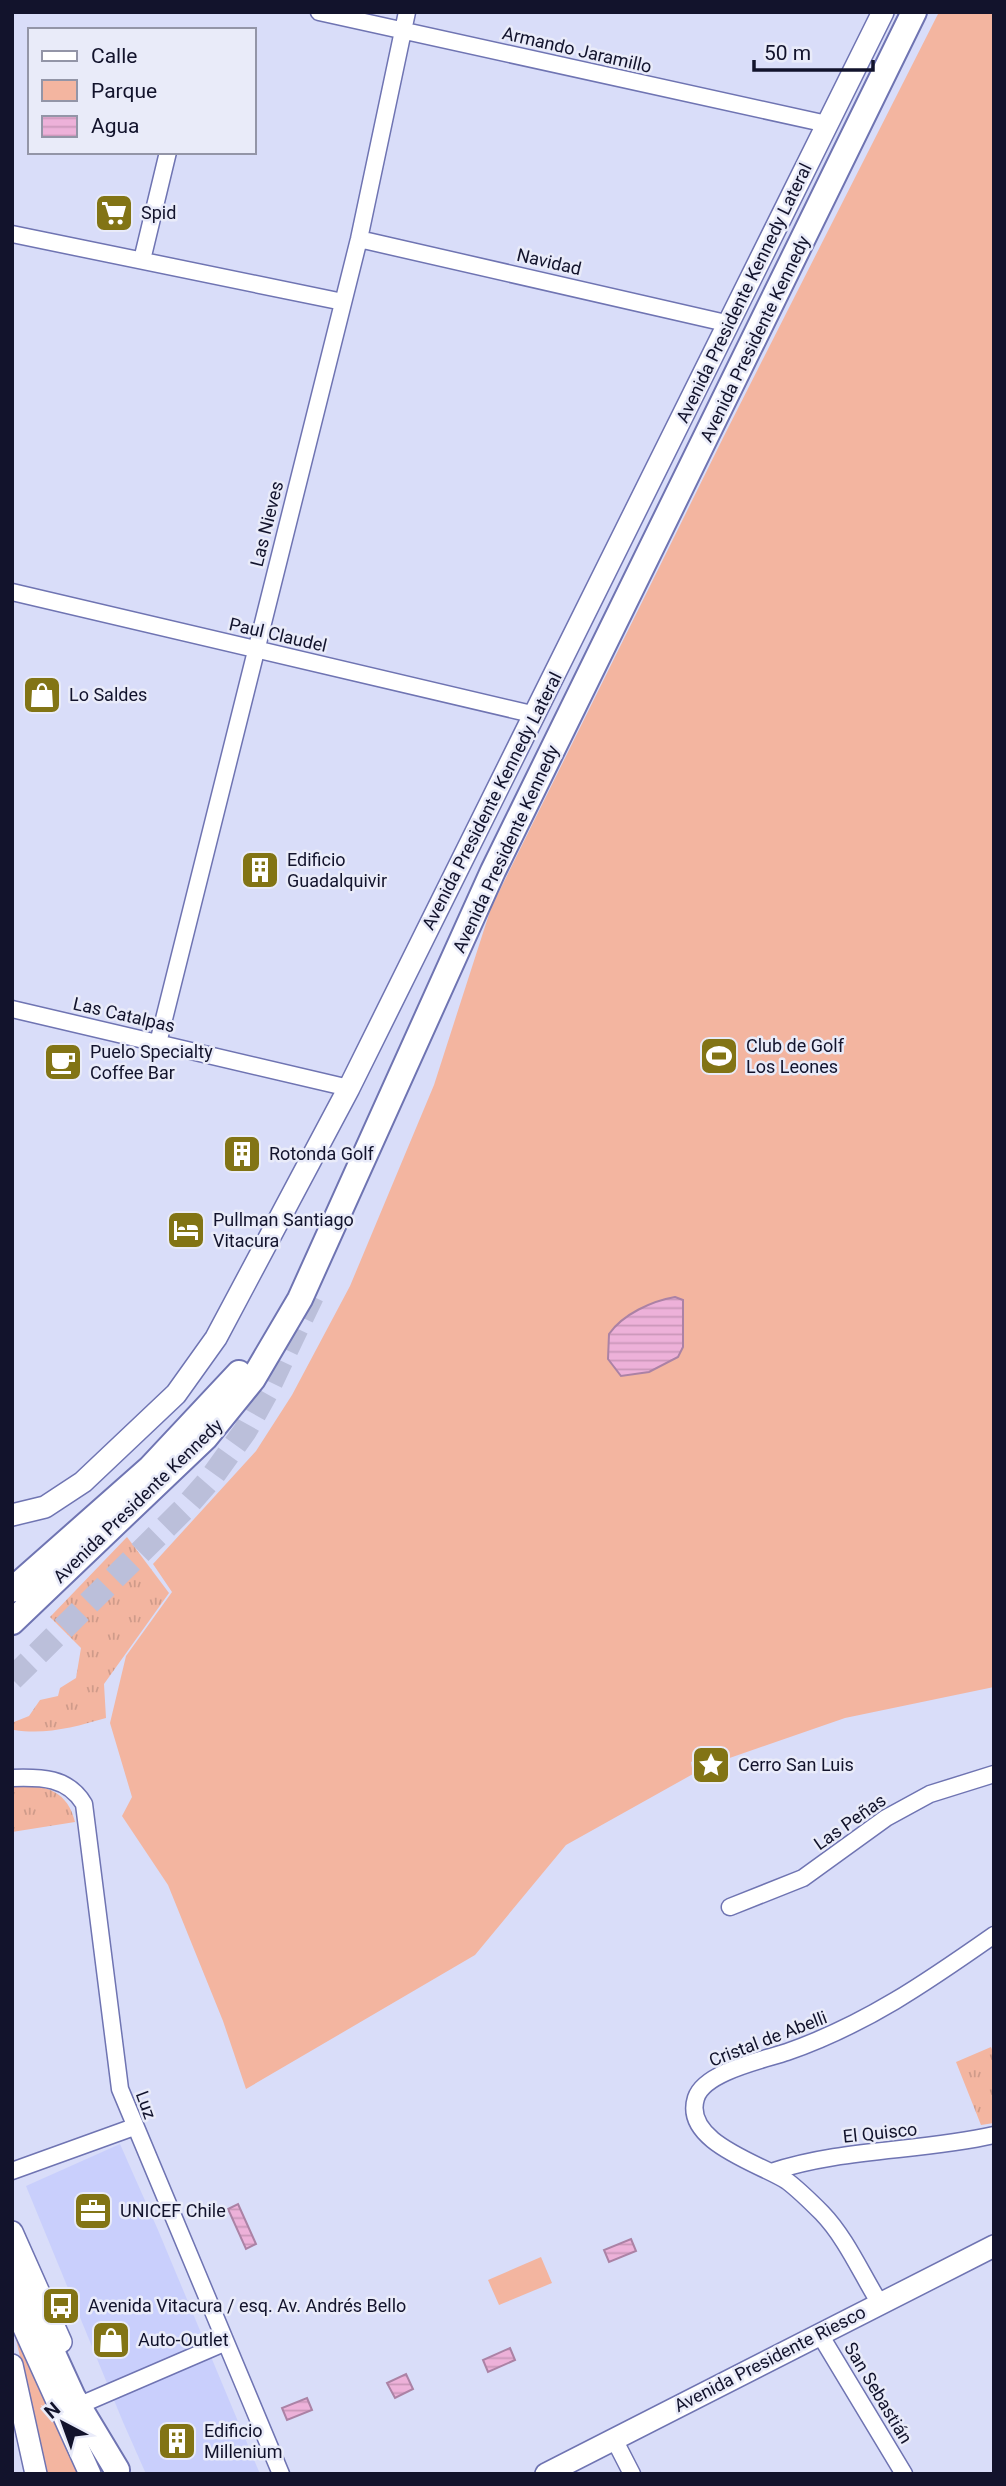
<svg xmlns="http://www.w3.org/2000/svg" width="1006" height="2486" viewBox="0 0 1006 2486" font-family="Roboto,sans-serif">
	<style>
		.built { fill: #c9cffc }
		.grass { fill: url(#grass-tufts) }
		.green { fill: #f3b5a0 }
		.water { fill: url(#water-rules); stroke: #ab82a5; stroke-width: 2 }
		.lines { fill: none; stroke-linecap: round; stroke-linejoin: round }
		.highway-tunnel { stroke: #bbbfda; stroke-width: 24; stroke-dasharray: 24 12; stroke-linecap: butt }
		.minor-casing { stroke: #6f74b2; stroke-width: 19 }
		.major-casing { stroke: #6f74b2; stroke-width: 24 }
		.highway-casing { stroke: #6f74b2; stroke-width: 28 }
		.minor { stroke: #fff; stroke-width: 16 }
		.major { stroke: #fff; stroke-width: 21 }
		.highway { stroke: #fff; stroke-width: 24 }
		.labels { text-anchor: middle; stroke-width: 5; stroke-linejoin: round; paint-order: stroke }
		.street-label { font-size: 18px; fill: #12132c; stroke: #e9ebf9 }
		.poi-label { font-size: 18px; fill: #12132c; stroke: #e9ebf9; text-anchor: start }
	</style>
	<defs>
		<pattern id="grass-tufts" width="24" height="20" patternUnits="userSpaceOnUse" patternTransform="scale(1.75)"><rect width="24" height="20" fill="#f3b5a0"/><path d="M3 7l-1-3M5 7V3M7 7l1-3M15 17l-1-3M17 17v-4M19 17l1-3" fill="none" stroke="#cf9b8a"/></pattern>
		<pattern id="water-rules" width="6" height="5" patternUnits="userSpaceOnUse" patternTransform="scale(1.75)"><rect width="6" height="5" fill="#edb1d9"/><path d="M0 2.5h6" fill="none" stroke="#ca97ba"/></pattern>
	</defs>
	<rect width="100%" height="100%" fill="#d9ddf9"/>
	<path class="built" d="M120 2144 158 2230 260 2474H146L123 2422 26 2186Z"/>
	<path class="grass" d="M127 1537 169 1593 104 1684 106 1718C75 1727 46 1735 14 1730V1722L29 1716 40 1700 58 1696 60 1688 76 1678 81 1648 50 1617Z
		M18 1785C47 1785 68 1792 75 1822L12 1832V1786Z
		M991 2047 994 2054V2123L981 2125 956 2062Z"/>
	<path class="green" d="M939 12H994V1687L845 1718 721 1761 715 1751 691 1762 693 1774 566 1845 475 1955 246 2089 223 2021 168 1885 122 1816 132 1797 110 1723 126 1656 172 1592 153 1564 256 1451 292 1395 350 1286 434 1085 491 908 724 436Z
		M541 2257 552 2283 499 2305 488 2280Z
		M12 2322 81 2474H47Z"/>
	<path class="water" d="M675 1297 683 1300V1347L678 1357 649 1372 621 1376 608 1359 609 1334C623 1314 652 1301 675 1297Z
		M238 2204 256 2244 246 2249 228 2209Z
		M631 2239 636 2251 609 2262 604 2250Z
		M510 2348 515 2360 488 2372 483 2360Z
		M406 2374 413 2389 395 2398 387 2383Z
		M307 2398 312 2410 287 2420 282 2408Z"/>
	<g class="lines">
		<path class="highway-tunnel" d="M12 1679 184 1509 212 1477 245 1431 266 1393 312 1296"/>
		<defs>
			<path id="minor" d="M319 12 827 124
				M12 234 343 302
				M359 239 730 324
				M142 260 168 152
				M12 592 536 715
				M12 1009 349 1088
				M158 1043 359 239 407 12
				M12 1778C41 1777 68 1777 84 1804L120 2089 281 2474
				M730 1907 803 1878 886 1818 930 1794 994 1774
				M12 2171 134 2127
				M771 2172C843 2148 920 2152 994 2135
				M879 2302C861 2273 846 2238 822 2213 811 2202 799 2190 787 2181 761 2164 682 2142 696 2098 704 2072 763 2060 787 2052 865 2025 927 1982 994 1935
				M819 2333 904 2474
				M87 2402 224 2343
				M614 2439 632 2474"/>
			<path id="major" d="M12 1515 45 1507 83 1482 176 1394 216 1338 349 1088 883 12
				M12 2232 61 2342
				M12 2302 90 2474
				M12 2365 36 2474
				M546 2474 994 2246"/>
			<path id="highway" d="M12 1590 150 1468 239 1373
				M12 1622 206 1437 253 1379 300 1299 493 871 914 12
				M12 2264 73 2397 117 2470"/>
		</defs>
		<use href="#minor" class="minor-casing"/>
		<use href="#major" class="major-casing"/>
		<use href="#highway" class="highway-casing"/>
		<use href="#minor" class="minor"/>
		<use href="#major" class="major"/>
		<use href="#highway" class="highway"/>
	</g>
	<defs>
		<symbol id="supermarket-square" viewBox="-11 -11 22 22"><rect x="-9" y="-9" width="18" height="18" rx="4" fill="#827415" stroke="#e9ebf9"/><path d="M-6-5.5h2.5l.6 2H6L4.5 2H-2.5L-4.4-4H-6ZM-1.5 3.2a1.3 1.3 0 1 0 .1 0ZM3 3.2a1.3 1.3 0 1 0 .1 0Z" fill="#fff"/></symbol>
		<symbol id="shop-square" viewBox="-11 -11 22 22"><rect x="-9" y="-9" width="18" height="18" rx="4" fill="#827415" stroke="#e9ebf9"/><path d="M-5-2.5h2.3a2.7 3.5 0 0 1 5.4 0H5L5.5 6h-11ZM-1.5-2.5h3a1.5 2.3 0 0 0-3 0Z" fill="#fff"/></symbol>
		<symbol id="building-square" viewBox="-11 -11 22 22"><rect x="-9" y="-9" width="18" height="18" rx="4" fill="#827415" stroke="#e9ebf9"/><path d="M-4-6H4V6H1V3H-1V6H-4ZM-2.5-4.3h1.7v1.8h-1.7ZM.8-4.3h1.7v1.8H.8ZM-2.5-1h1.7V.8h-1.7ZM.8-1h1.7V.8H.8Z" fill="#fff"/></symbol>
		<symbol id="stadium-square" viewBox="-11 -11 22 22"><rect x="-9" y="-9" width="18" height="18" rx="4" fill="#827415" stroke="#e9ebf9"/><path d="M0-5a6.5 5 0 1 0 0 10a6.5 5 0 1 0 0-10ZM-3.5-1.8h7v3.6h-7Z" fill="#fff"/></symbol>
		<symbol id="cafe-square" viewBox="-11 -11 22 22"><rect x="-9" y="-9" width="18" height="18" rx="4" fill="#827415" stroke="#e9ebf9"/><path d="M-5.5-4.5H6V0H3Q3 3.5 0 3.5H-2.5Q-5.5 3.5-5.5 0ZM3-3.2v2h1.7v-2ZM-6 4.5H4V6H-6Z" fill="#fff"/></symbol>
		<symbol id="hotel-square" viewBox="-11 -11 22 22"><rect x="-9" y="-9" width="18" height="18" rx="4" fill="#827415" stroke="#e9ebf9"/><path d="M-6-4.5h1.5V1H6V5H4.5V3h-9V5H-6ZM-4 0a1.8 1.8 0 1 1 3.6 0ZM.5 0V-2.5h3Q6-2.5 6 0Z" fill="#fff"/></symbol>
		<symbol id="sight-square" viewBox="-11 -11 22 22"><rect x="-9" y="-9" width="18" height="18" rx="4" fill="#827415" stroke="#e9ebf9"/><path d="M0-6L1.8-2.2L6-1.7L2.9 1.2L3.7 5.4L0 3.3L-3.7 5.4L-2.9 1.2L-6-1.7L-1.8-2.2Z" fill="#fff"/></symbol>
		<symbol id="office-square" viewBox="-11 -11 22 22"><rect x="-9" y="-9" width="18" height="18" rx="4" fill="#827415" stroke="#e9ebf9"/><path d="M-6-3h4V-5.5h4V-3h4V5H-6ZM-1-4.5V-3h2v-1.5ZM-6 0V1H6V0Z" fill="#fff"/></symbol>
		<symbol id="bus-square" viewBox="-11 -11 22 22"><rect x="-9" y="-9" width="18" height="18" rx="4" fill="#827415" stroke="#e9ebf9"/><path d="M-5-6H5V4H4V6H2V4H-2V6H-4V4H-5ZM-3.5-4V0h7V-4ZM-3.5 1.2v1.5H-2V1.2ZM2 1.2v1.5H3.5V1.2Z" fill="#fff"/></symbol>
	</defs>
	<g fill-rule="evenodd">
		<use href="#supermarket-square" x="92" y="191" width="44" height="44"/>
		<use href="#shop-square" x="20" y="673" width="44" height="44"/>
		<use href="#building-square" x="238" y="848" width="44" height="44"/>
		<use href="#stadium-square" x="697" y="1034" width="44" height="44"/>
		<use href="#cafe-square" x="41" y="1040" width="44" height="44"/>
		<use href="#building-square" x="220" y="1132" width="44" height="44"/>
		<use href="#hotel-square" x="164" y="1208" width="44" height="44"/>
		<use href="#sight-square" x="689" y="1743" width="44" height="44"/>
		<use href="#office-square" x="71" y="2189" width="44" height="44"/>
		<use href="#bus-square" x="39" y="2284" width="44" height="44"/>
		<use href="#shop-square" x="89" y="2318" width="44" height="44"/>
		<use href="#building-square" x="155" y="2419" width="44" height="44"/>
	</g>
	<g class="labels">
		<g class="street-label">
			<text transform="translate(577 50) rotate(13)" y="6">Armando Jaramillo</text>
			<text transform="translate(549 262) rotate(13)" y="6">Navidad</text>
			<text transform="translate(744 293) rotate(-64)" y="6">Avenida Presidente Kennedy Lateral</text>
			<text transform="translate(755 339) rotate(-64)" y="6">Avenida Presidente Kennedy</text>
			<text transform="translate(267 524) rotate(-76)" y="6">Las Nieves</text>
			<text transform="translate(278 635) rotate(13)" y="6">Paul Claudel</text>
			<text transform="translate(492 801) rotate(-63)" y="6">Avenida Presidente Kennedy Lateral</text>
			<text transform="translate(506 849) rotate(-65)" y="6">Avenida Presidente Kennedy</text>
			<text transform="translate(124 1015) rotate(13)" y="6">Las Catalpas</text>
			<text transform="translate(138 1501) rotate(-44)" y="6">Avenida Presidente Kennedy</text>
			<text transform="translate(850 1822) rotate(-35)" y="6">Las Peñas</text>
			<text transform="translate(768 2039) rotate(-21)" y="6">Cristal de Abelli</text>
			<text transform="translate(146 2105) rotate(70)" y="6">Luz</text>
			<text transform="translate(880 2133) rotate(-6)" y="6">El Quisco</text>
			<text transform="translate(770 2359) rotate(-27)" y="6">Avenida Presidente Riesco</text>
			<text transform="translate(878 2393) rotate(59)" y="6">San Sebastián</text>
		</g>
		<g class="poi-label">
			<text x="141" y="219">Spid</text>
			<text x="69" y="701">Lo Saldes</text>
			<text x="287" y="866">Edificio<tspan x="287" dy="21">Guadalquivir</tspan></text>
			<text x="746" y="1052">Club de Golf<tspan x="746" dy="21">Los Leones</tspan></text>
			<text x="90" y="1058">Puelo Specialty<tspan x="90" dy="21">Coffee Bar</tspan></text>
			<text x="269" y="1160">Rotonda Golf</text>
			<text x="213" y="1226">Pullman Santiago<tspan x="213" dy="21">Vitacura</tspan></text>
			<text x="738" y="1771">Cerro San Luis</text>
			<text x="120" y="2217">UNICEF Chile</text>
			<text x="88" y="2312">Avenida Vitacura / esq. Av. Andrés Bello</text>
			<text x="138" y="2346">Auto-Outlet</text>
			<text x="204" y="2437">Edificio<tspan x="204" dy="21">Millenium</tspan></text>
		</g>
	</g>
	<rect width="1006" height="2486" fill="none" stroke="#12132c" stroke-width="28"/>
	<rect x="28" y="28" width="228" height="126" fill="#e9ebf9" stroke="#9395a7" stroke-width="2"/>
	<rect x="42" y="51" width="35" height="10" fill="#ffffff" stroke="#9395a7" stroke-width="2"/>
	<text x="91" y="63" font-size="21" fill="#12132c">Calle</text>
	<rect x="42" y="80" width="35" height="21" fill="#f3b5a0" stroke="#9395a7" stroke-width="2"/>
	<text x="91" y="98" font-size="21" fill="#12132c">Parque</text>
	<rect x="42" y="116" width="35" height="21" fill="url(#water-rules)" stroke="#9395a7" stroke-width="2"/>
	<text x="91" y="133" font-size="21" fill="#12132c">Agua</text>
	<g transform="translate(63 2423) rotate(319)" stroke="#e9ebf9" stroke-width="5" paint-order="stroke">
	<path d="M0-5L12 26L0 18L-12 26Z" fill="#12132c"/>
	<text y="-10" font-size="19" font-weight="bold" text-anchor="middle" fill="#12132c">N</text>
	</g>
	<path d="M754 60v10h119v-10" fill="none" stroke="#12132c" stroke-width="3.5"/>
	<text x="764" y="60" font-size="21" fill="#12132c" stroke="#e9ebf9" stroke-width="5" paint-order="stroke">50 m</text>
</svg>
